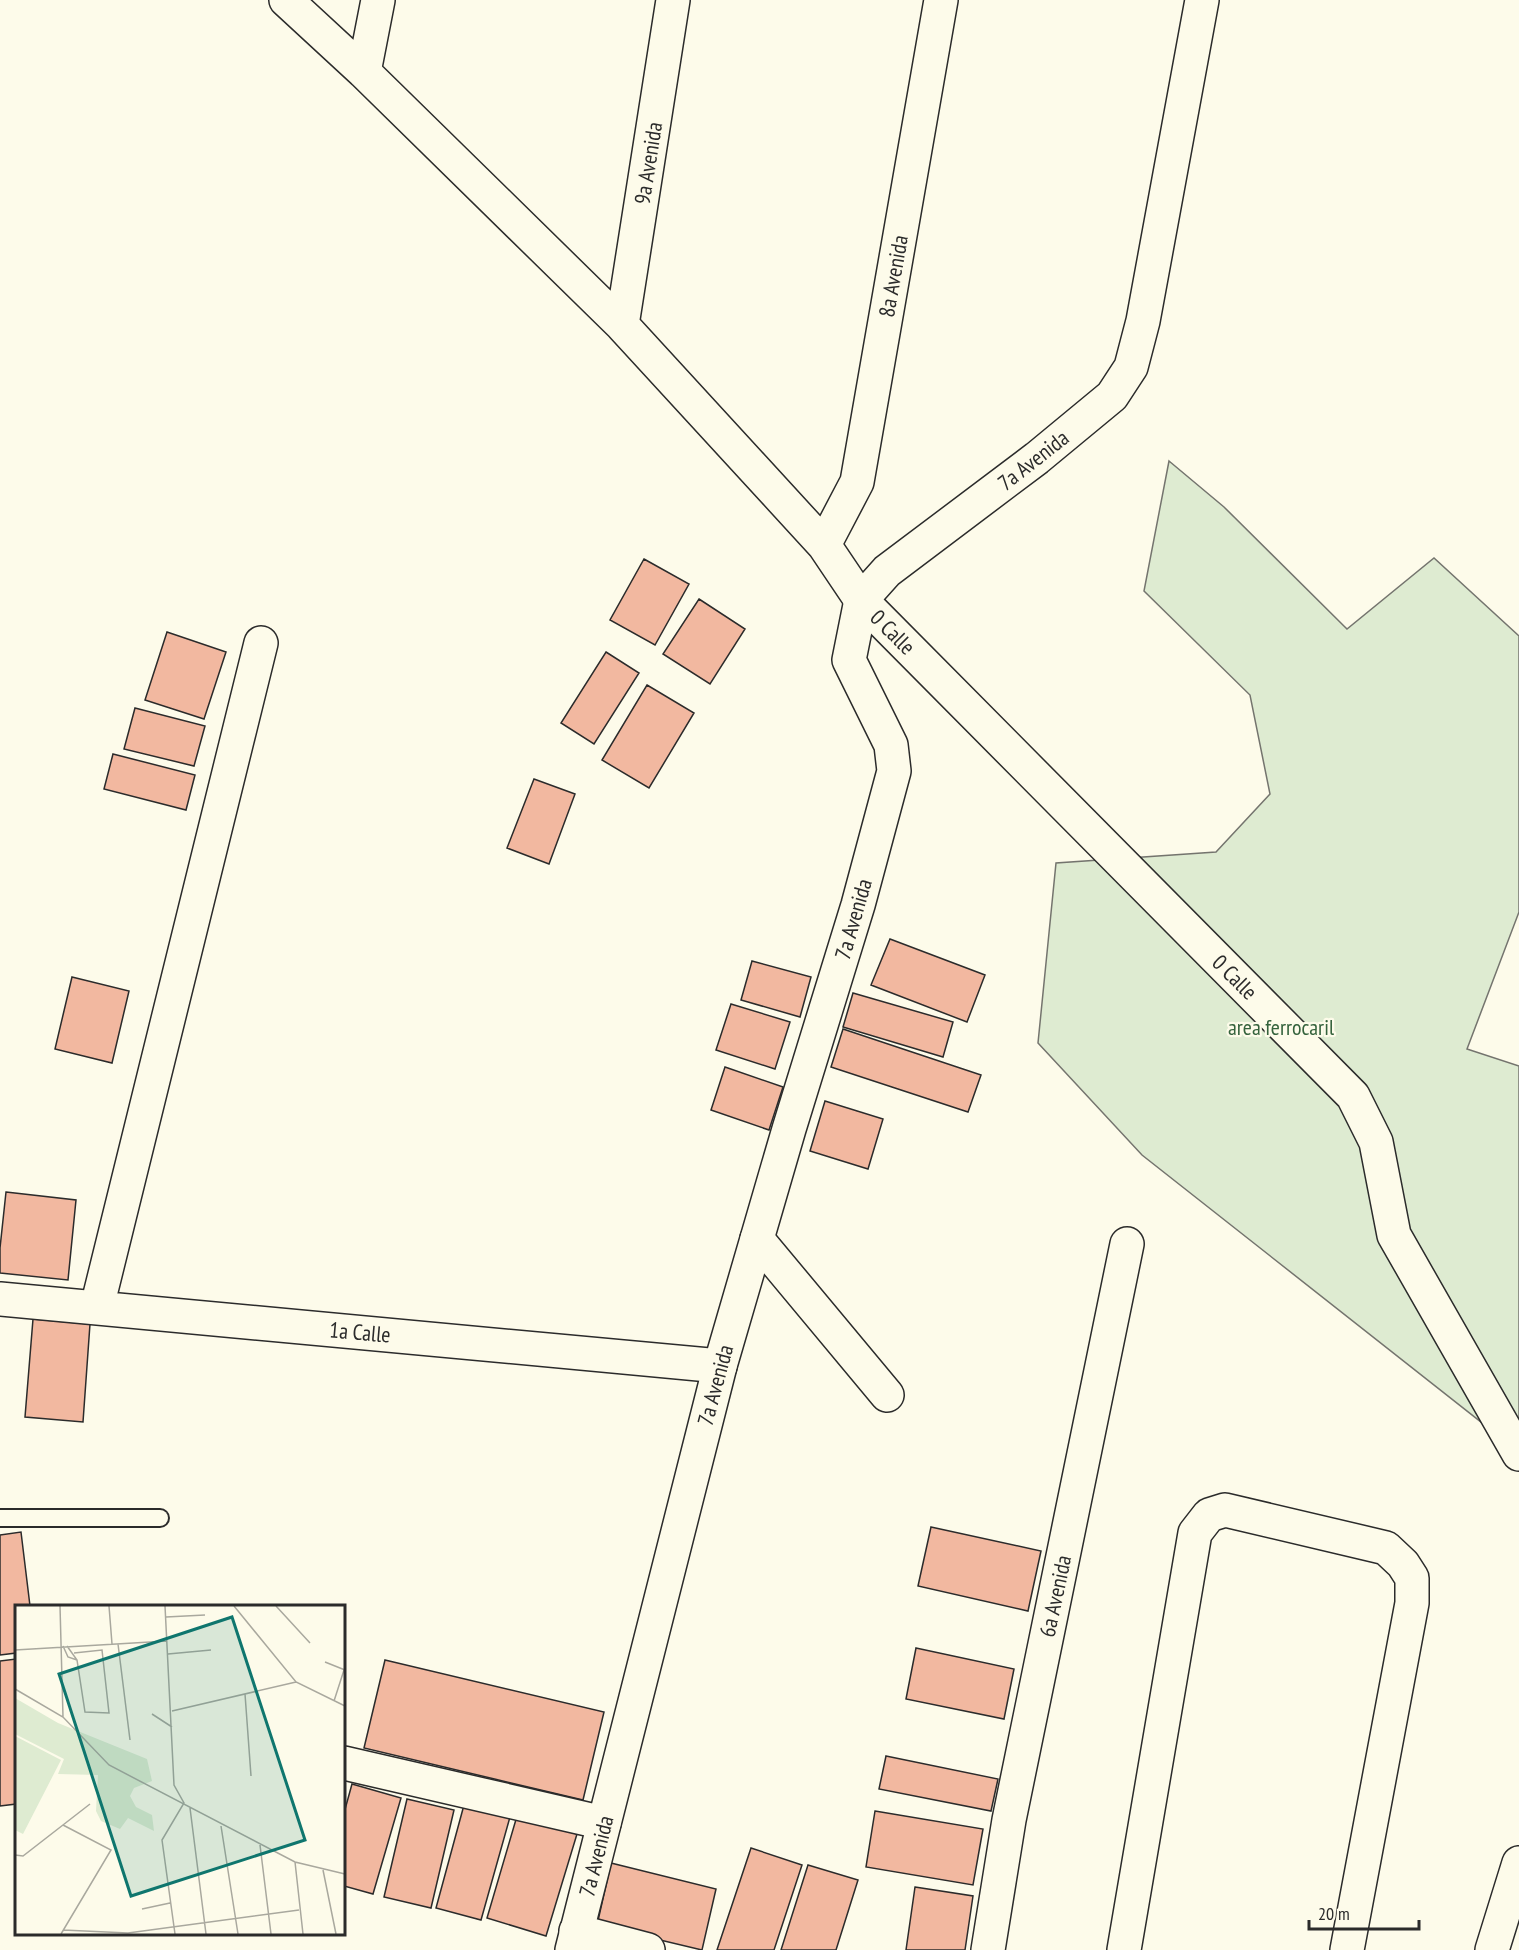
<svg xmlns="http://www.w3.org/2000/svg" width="1519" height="1950" viewBox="0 0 1519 1950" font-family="'PT Sans Narrow',sans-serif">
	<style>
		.green { fill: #deebd1; stroke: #74746e; stroke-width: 1.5 }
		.building { fill: #f2b8a0; stroke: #2b2b2b; stroke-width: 1.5 }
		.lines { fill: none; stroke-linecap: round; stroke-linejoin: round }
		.service-casing { stroke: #2b2b2b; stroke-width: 20 }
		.minor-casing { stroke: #2b2b2b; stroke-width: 36 }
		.tertiary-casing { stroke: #2b2b2b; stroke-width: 36 }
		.service { stroke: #fdfbea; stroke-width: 16 }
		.minor { stroke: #fdfbea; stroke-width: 33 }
		.tertiary { stroke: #fdfbea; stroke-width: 33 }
		.labels { text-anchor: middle; stroke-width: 4.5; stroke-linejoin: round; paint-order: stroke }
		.street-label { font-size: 22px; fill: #2b2b2b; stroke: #fdfbea }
		.park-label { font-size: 22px; fill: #34623c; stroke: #fdfbea }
		.inset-road { fill: none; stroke: #a9a89e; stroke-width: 1.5 }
		.view { fill: #0f766e; fill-opacity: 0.15; stroke: #0f766e; stroke-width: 3 }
		.inset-edge { fill: none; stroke: #2b2b2b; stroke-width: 3 }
	</style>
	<rect width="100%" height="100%" fill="#fdfbea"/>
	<path class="green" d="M1169 461 1224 507 1347 629 1434 558 1519 636V912L1467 1049 1519 1066V1452L1142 1155 1038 1043 1056 863 1216 852 1270 794 1250 695 1144 591Z"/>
	<path class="building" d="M644 559 689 584 655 645 610 620Z
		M699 599 745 629 710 684 663 654Z
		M167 632 226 652 204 719 145 700Z
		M606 652 639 673 594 744 561 723Z
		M647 685 694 713 649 788 602 760Z
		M135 708 205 726 194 766 124 749Z
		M113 754 195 775 186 810 104 789Z
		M534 779 575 794 549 864 507 848Z
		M890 939 985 975 967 1022 871 985Z
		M752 961 811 977 800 1017 741 1000Z
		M72 977 129 991 112 1063 55 1049Z
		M853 993 953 1022 943 1057 843 1027Z
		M731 1004 790 1022 775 1069 716 1050Z
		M843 1029 981 1075 968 1112 831 1067Z
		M725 1067 783 1087 769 1130 711 1110Z
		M825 1101 883 1119 868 1169 810 1151Z
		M6 1192 76 1200 68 1280 0 1273V1248Z
		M33 1319 90 1324 83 1422 25 1417Z
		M931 1527 1041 1551 1028 1611 918 1586Z
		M21 1532 30 1606H16V1653L0 1655V1535Z
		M916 1648 1014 1669 1004 1719 906 1699Z
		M16 1659V1804L0 1806V1661Z
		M385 1660 604 1712 583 1800 364 1748Z
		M886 1756 998 1779 991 1811 879 1789Z
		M352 1784 401 1798 373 1894 344 1886V1813Z
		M407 1799 454 1810 431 1908 384 1897Z
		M464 1805 510 1817 481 1920 436 1908Z
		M875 1811 983 1829 973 1885 866 1867Z
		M517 1816 577 1834 546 1936 487 1918Z
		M751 1848 802 1865 774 1950H717Z
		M611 1863 716 1889 702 1950 597 1925Z
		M808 1865 858 1880 836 1950H781Z
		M915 1887 973 1896 965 1950H906Z"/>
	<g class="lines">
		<defs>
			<path id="service" d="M0 1518H160"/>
			<path id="minor" d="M286 0 364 72 622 325 824 545 861 600 1353 1096 1376 1142 1394 1235 1519 1454
				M364 72 378 0
				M622 325 673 0
				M824 545 857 482 941 0
				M757 1239 887 1395
				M0 1299 720 1366
				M97 1307 261 643
				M344 1763 604 1823
				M576 1931 648 1950
				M988 1950 1009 1820 1127 1244
				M1124 1950 1195 1533 1209 1515 1225 1510 1386 1548 1403 1564 1412 1578V1603L1347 1950
				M1492 1950 1519 1863"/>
			<path id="tertiary" d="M572 1950 720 1366 789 1129 858 905 894 771 891 745 849 660 861 600 887 571 1037 458 1112 396 1131 367 1143 321 1202 0"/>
		</defs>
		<use href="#service" class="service-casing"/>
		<use href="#minor" class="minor-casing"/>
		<use href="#tertiary" class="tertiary-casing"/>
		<use href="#service" class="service"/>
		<use href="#minor" class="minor"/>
		<use href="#tertiary" class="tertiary"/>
	</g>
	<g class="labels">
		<g class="street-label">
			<text transform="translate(648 163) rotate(-81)" y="8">9a Avenida</text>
			<text transform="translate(893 276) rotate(-80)" y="8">8a Avenida</text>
			<text transform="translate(1033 460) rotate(-38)" y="8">7a Avenida</text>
			<text transform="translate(893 632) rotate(45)" y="8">0 Calle</text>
			<text transform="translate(853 919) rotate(-74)" y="8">7a Avenida</text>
			<text transform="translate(1235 977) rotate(45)" y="8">0 Calle</text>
			<text transform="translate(360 1332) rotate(5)" y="8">1a Calle</text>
			<text transform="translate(715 1385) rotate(-75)" y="8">7a Avenida</text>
			<text transform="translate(1055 1596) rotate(-78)" y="8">6a Avenida</text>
			<text transform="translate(596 1856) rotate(-76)" y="8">7a Avenida</text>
		</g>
		<g class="park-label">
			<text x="1281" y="1035">area ferrocaril</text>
		</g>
	</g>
	<g transform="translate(15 1605)">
		<rect width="330" height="330" fill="#fdfbea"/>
		<path d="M0 93 43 118 132 154 137 176 119 183 115 191 121 202 137 210 139 226 113 213 105 224 86 216 81 206 83 170 43 169 49 154 0 129ZM0 131 46 155 8 229 0 225Z" fill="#deebd1"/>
		<path class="inset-road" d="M45 1 48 112M94 1 97 39M150 1 159 180 169 198 147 235 160 329M219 1 281 77 330 101M261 1 295 38M151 12 190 10M103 39 115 135M48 41 53 52 62 55M52 41 62 55 70 107 94 108 87 45 59 48M0 45 152 36M153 49 196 45M310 57 330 65M0 84 48 112 94 160 280 257 330 269M230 89 236 171M319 96 329 65M157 106 281 77M137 109 157 122M175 203 191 329M206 221 223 329M245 240 256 329M0 250 8 251 75 199M280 257 288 329M308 265 321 329M127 304 155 298M48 325 113 328 284 305M46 329 96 245 48 220"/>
		<path class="view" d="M217 12 290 235 116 291 44 69Z"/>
		<rect width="330" height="330" class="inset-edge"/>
	</g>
	<path d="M1309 1920v9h110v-9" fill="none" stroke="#2b2b2b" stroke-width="3"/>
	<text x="1318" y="1920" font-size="18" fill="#2b2b2b" stroke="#fdfbea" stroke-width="4.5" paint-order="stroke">20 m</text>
</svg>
